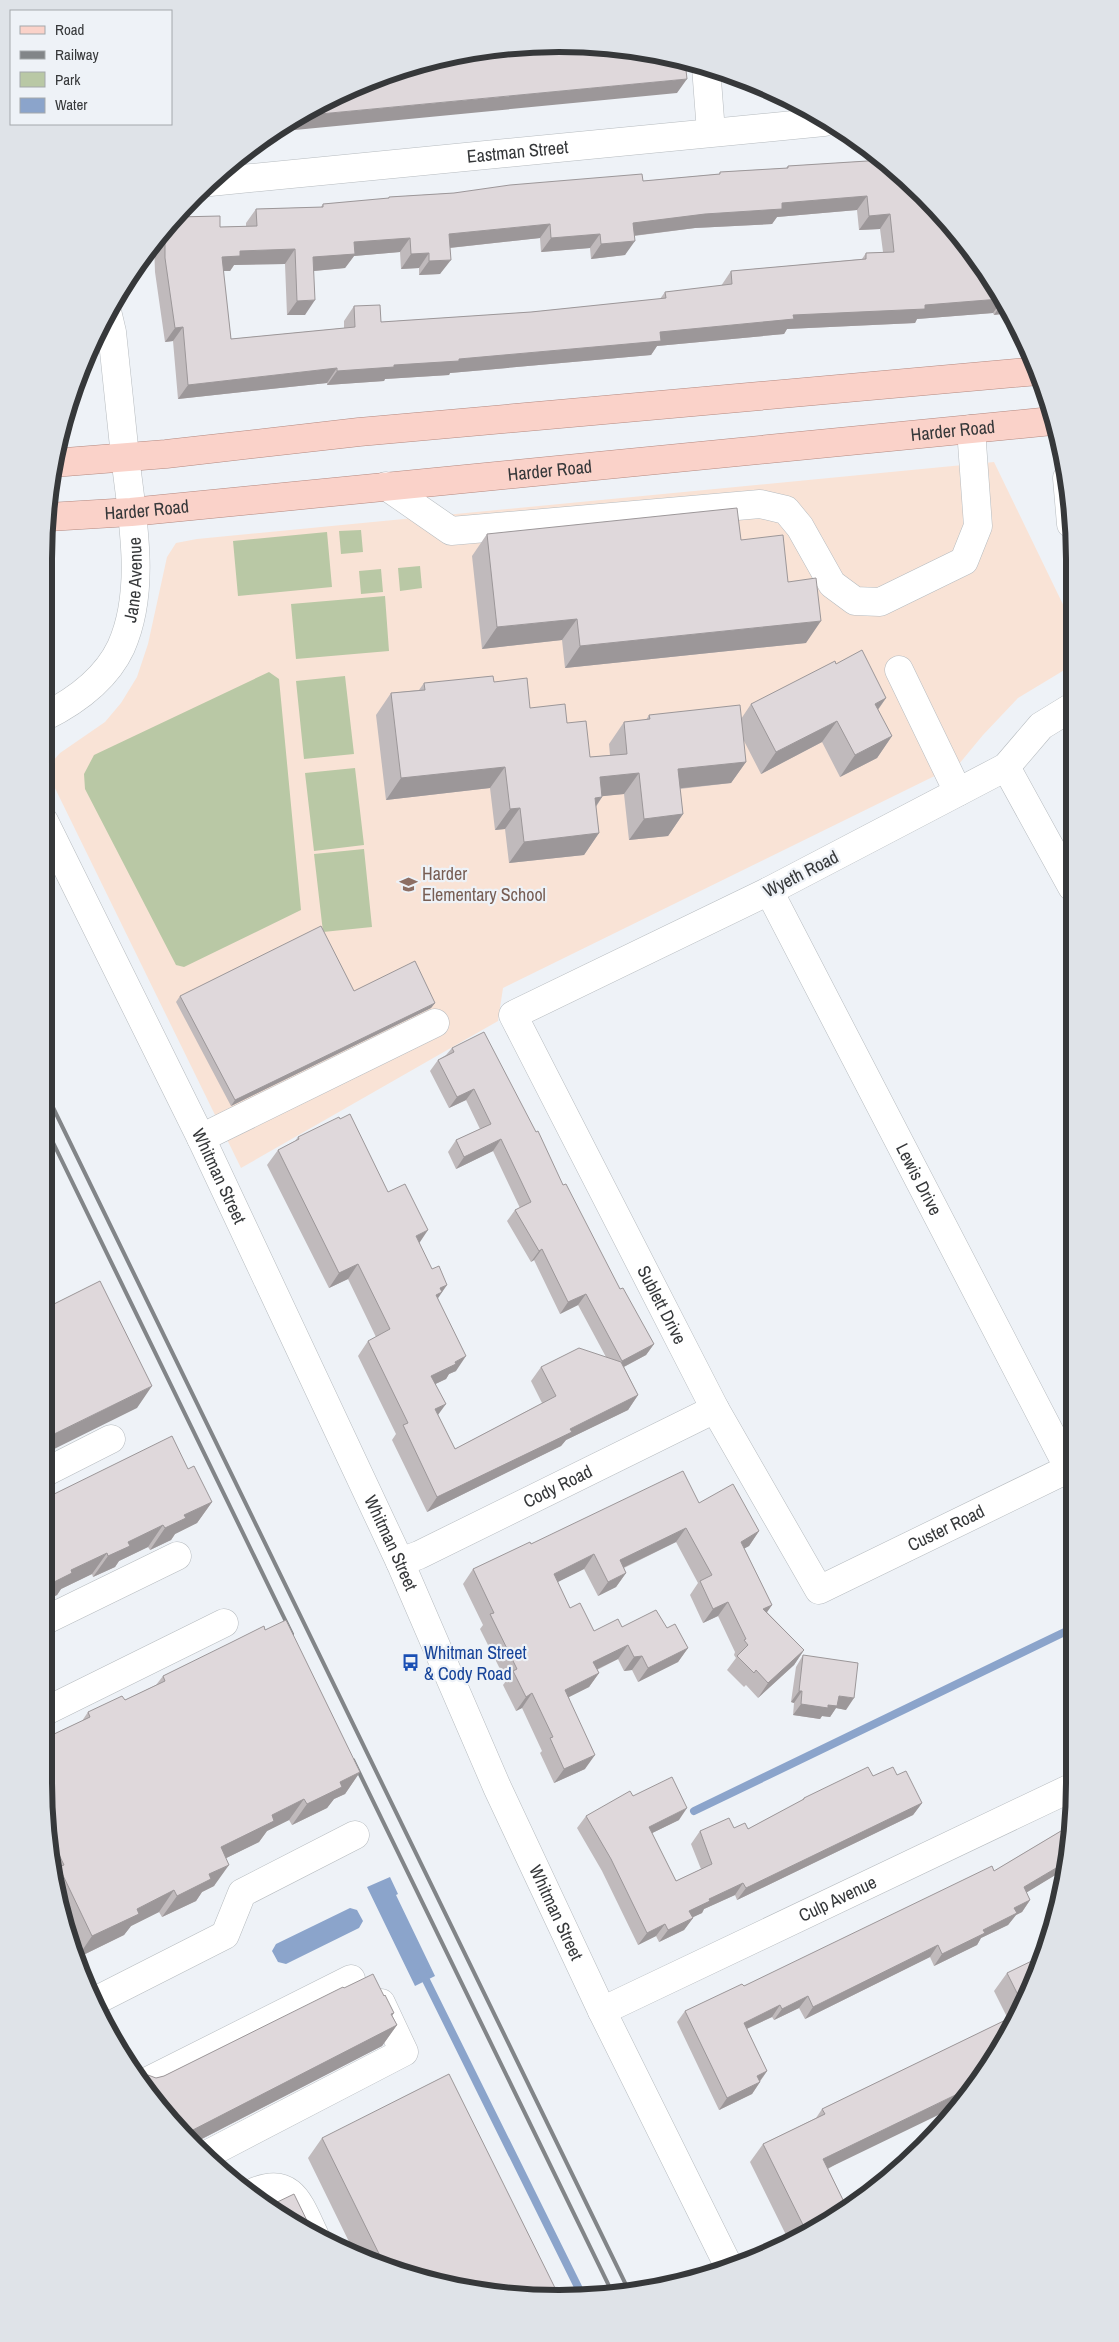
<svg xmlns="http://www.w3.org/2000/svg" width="1119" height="2342" viewBox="0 0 1119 2342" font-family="'Archivo Narrow',sans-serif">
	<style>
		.education { fill: #f9e3d6 }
		.green { fill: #b9c8a5 }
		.water { fill: #8ba4cb }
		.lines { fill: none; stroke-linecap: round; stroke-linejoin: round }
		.stream { stroke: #8ba4cb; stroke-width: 8 }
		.minor-casing { stroke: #b6bbbf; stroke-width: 29 }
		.major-casing { stroke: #b38980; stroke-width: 29 }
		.minor { stroke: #fff; stroke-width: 28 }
		.major { stroke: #fad2c9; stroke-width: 28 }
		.rail { stroke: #828588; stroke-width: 4 }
		.wall { fill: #c0babc; fill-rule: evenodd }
		.shaded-wall { fill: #9c9799 }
		.building { fill: #dfd8db; stroke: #9c9799; fill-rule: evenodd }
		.labels { text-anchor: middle; stroke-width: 4.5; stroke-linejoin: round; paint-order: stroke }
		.street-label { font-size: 18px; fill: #36383a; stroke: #eef2f7 }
		.education-label { font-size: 18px; fill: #785e54; stroke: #eef2f7; text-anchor: start }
		.transit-label { font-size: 18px; fill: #164399; stroke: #eef2f7; text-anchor: start }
		.rim { fill: none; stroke: #36383a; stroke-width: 6 }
	</style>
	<rect width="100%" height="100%" fill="#eef2f7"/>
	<path class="education" d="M994 462 1071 621V666L1018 698 983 735 959 764 503 988 498 1021 241 1168 51 780 52 762 60 753 105 722 121 703 137 677 148 644 167 557 176 543 197 539Z"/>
	<path class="green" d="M361 530 363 552 341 554 339 531Z
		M327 532 332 587 238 596 233 541Z
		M420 566 422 588 400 591 398 568Z
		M381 569 383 592 361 594 359 571Z
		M385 596 389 651 296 659 291 604Z
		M269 672 279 679 301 910 184 967 176 965 85 789 84 774 94 755Z
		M345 676 354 754 304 759 296 681Z
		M355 768 364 845 314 851 305 773Z
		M364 849 372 927 323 932 314 854Z"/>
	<path class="water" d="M390 1877 398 1894 396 1895 435 1976 415 1986 367 1887Z
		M350 1908 357 1910 363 1921 359 1928 286 1964 278 1962 272 1951 276 1944Z"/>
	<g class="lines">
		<path class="stream" d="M694 1811 1075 1627
			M422 1972 582 2295"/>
		<defs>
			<g id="minor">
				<path d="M706 67 711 132"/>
				<path id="s1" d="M210 182 824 122"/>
				<path d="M1067 478 1071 524"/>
				<path d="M386 486 451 531 760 504 786 510 800 527 832 584 855 601 880 602 964 561 978 526 971 429"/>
				<path d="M899 670 958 792"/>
				<path id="s2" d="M1072 707 1041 726 1006 767 769 891 513 1015 715 1409 819 1590 1074 1466"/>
				<path id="s3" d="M44 717C74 702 106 679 121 647 147 589 132 517 125 456 121 415 116 373 112 332L108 315"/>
				<path d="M1006 767 1072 887"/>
				<path id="s4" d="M44 821 201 1138 400 1562 497 1787 602 2011 730 2269"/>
				<path id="s5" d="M769 891 1069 1469"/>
				<path d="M201 1138 435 1023"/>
				<path d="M44 1473 111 1439"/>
				<path id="s6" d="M400 1562 419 1555 715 1409"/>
				<path d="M44 1621 177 1556"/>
				<path d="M44 1712 224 1623"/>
				<path d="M95 2001 225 1935 242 1893 355 1835"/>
				<path id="s7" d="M602 2011 1075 1786"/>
				<path d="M142 2084 351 1979"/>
				<path d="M206 2155 404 2052 381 2003"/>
				<path d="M252 2193C292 2174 300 2205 315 2236"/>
			</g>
			<g id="major">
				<path d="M53 463 166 454 359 432 1038 371"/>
				<path id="s8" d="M48 517 131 512 1052 421"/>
			</g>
		</defs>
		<use href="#minor" class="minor-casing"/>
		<use href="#major" class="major-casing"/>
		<use href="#minor" class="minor"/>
		<use href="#major" class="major"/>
		<path class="rail" d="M44 1089 630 2293
			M44 1124 292 1634
			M353 1760 613 2294"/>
	</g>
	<path class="wall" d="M883 160 969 246 1008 313 994 315 993 313 917 319 915 323 787 329 784 334 657 346 651 355 450 373 449 375 385 379 384 381 327 385V383L178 399 173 341 165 342 155 272 154 244 177 217 220 227 246 226V223L256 209 321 207 323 204 388 199 389 197 643 181 719 174 720 172 786 168 788 166ZM857 210 859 230 880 229 883 252 866 253 862 259 731 271 721 286 665 292 660 299 531 312 381 322 354 306 344 321V328L231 339 223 271H230L234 265 285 264 287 315H305L314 271 345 268 354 256 400 252 401 269 419 268V275L440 274 450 248 540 238 541 252 590 248 591 259 625 255 634 236 695 228 772 224 777 217Z
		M487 534 741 540 788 582 806 643 565 668 562 640 482 649 472 556Z
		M836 664 886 698 878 710 892 736 877 758 840 777 822 742 761 774 743 739 746 762 731 783 680 789 683 814 668 836 629 840 624 794 602 796V797L596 807 599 833 584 855 509 863 505 829 495 830 490 788 386 800 376 715 391 693 419 690 424 683 494 682 530 708 567 723 590 757 610 755 609 744 624 722 646 720 649 715 741 719 751 704Z
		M354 991 435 1003 431 1008 231 1106 176 1002 180 996Z
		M452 1048 563 1185 620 1289 654 1344 646 1355 624 1367 638 1395 628 1410 566 1440 561 1446 427 1512 392 1440 396 1434 358 1356 368 1341 376 1337 348 1279 329 1288 267 1165 278 1150 295 1141 298 1137 388 1192 419 1242 438 1298 456 1371 449 1374 446 1379 435 1384 438 1415 455 1449 542 1403 531 1381 541 1367 606 1357 578 1305 560 1314 534 1260 531 1262 507 1221 515 1210 520 1208 493 1151 456 1169 448 1152 456 1140 480 1129 466 1100 449 1108 430 1071 438 1060 446 1055Z
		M188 1469 212 1502 197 1523 175 1534 171 1540 150 1550 148 1547 119 1561 115 1567 93 1577 92 1574 61 1589 57 1595 44 1601V1499Z
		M699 1503 759 1531 749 1546 744 1548 772 1605 767 1612 804 1650 794 1665 758 1698 746 1685 744 1687 727 1670 736 1658 734 1655 735 1652 718 1616 703 1623 690 1595 698 1583 676 1542 624 1568 626 1573 616 1587 598 1596 584 1569 557 1582 570 1608 594 1631 622 1627 667 1628 688 1648 678 1662 638 1682 632 1670 624 1671 618 1659 597 1670 599 1673 589 1687 569 1697 585 1769 554 1783 540 1753 542 1751 522 1708 516 1711 503 1685 506 1681 480 1629 483 1625 463 1584 473 1569 531 1544Z
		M265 1630 360 1772 345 1794 334 1799 327 1808 292 1825 289 1820 267 1831 259 1842 226 1858 214 1886 202 1892 196 1901 162 1917 159 1912 131 1926 124 1935 77 1958 69 1941 54 1883 44 1782 52 1735 82 1721 88 1712 125 1700 156 1685 163 1676Z
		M803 1655 846 1710 836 1708 830 1717 822 1716 820 1719 793 1715 794 1703 791 1702 796 1667Z
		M897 1775 922 1803 913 1815 737 1900 735 1895 704 1909 702 1913 692 1917 693 1918 684 1930 659 1942 656 1936 638 1945 602 1871 577 1828 586 1816 633 1796 679 1820 652 1833 676 1881 701 1869 691 1844 700 1831 734 1828 748 1829 801 1801 804 1798 873 1776Z
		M1071 1825 1067 1868 1026 1892 1030 1900 1022 1912 1016 1915 1008 1925 981 1938 977 1945 934 1966 930 1957 805 2019 799 2008 774 2020 772 2017 747 2029 767 2071 752 2094 719 2110 677 2022 685 2011 744 1986 994 1871Z
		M1007 1973 1036 1980 988 2069 828 2169 847 2208 790 2243 750 2162 763 2144 816 2118 822 2109 1008 2019 994 1991Z
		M344 1988 392 2015 397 2025 382 2046 194 2143 150 2097 141 2082 144 2078H156L164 2076Z
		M322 2138 459 2288 362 2259 356 2256 308 2158Z"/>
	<path class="shaded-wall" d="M687 79 677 93 274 132 272 135H268L273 131 299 116Z
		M867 196 857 210 777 217 772 224 695 228 623 237 633 223 782 203Z
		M890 214 880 229 859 230 869 216Z
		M550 224 540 238 439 249 449 234Z
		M600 234 590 248 541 252 551 238Z
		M410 238 400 252 354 256 345 268 303 272 313 257 354 242Z
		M635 241 625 255 591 259 601 244Z
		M295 249 285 264 234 265 230 271H212L222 257 240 251Z
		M429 253 419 268 401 269 411 254Z
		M451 260 440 274 419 275 429 261Z
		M1000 299 1001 302 993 313 917 319 915 323 787 329 784 334 657 346 651 355 450 373 449 375 385 379 384 381 327 385 337 371 394 365 459 359 660 332 793 315Z
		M315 300 305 315H287L297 301Z
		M1002 303 1008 313 994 315Z
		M183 327 173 341 165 342 175 328Z
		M337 368 327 383 178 399 188 385Z
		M80 392 70 406V407L74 393Z
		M577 619 562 640 482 649 497 627Z
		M821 621 806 643 565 668 580 646Z
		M886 698 871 719 875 704Z
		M837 721 822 742 761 774 776 752Z
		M892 736 877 758 840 777 855 755Z
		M746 762 731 783 663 790 678 769Z
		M505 767 490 788 386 800 401 778Z
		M639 773 624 794 585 798 600 777Z
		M602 797 587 819 595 798Z
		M520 808 505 829 495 830 510 809Z
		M683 814 668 836 629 840 644 819Z
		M599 833 584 855 509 863 524 842Z
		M435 1003 431 1008 231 1106 235 1100Z
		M474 1089 466 1100 449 1108 457 1097Z
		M501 1139 493 1151 456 1169 464 1157Z
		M428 1230 418 1245 416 1236Z
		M542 1249 534 1260 531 1262 539 1251Z
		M358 1264 348 1279 329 1288 339 1273Z
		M447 1285 432 1307 426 1310 440 1288Z
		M586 1294 578 1305 560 1314 568 1302Z
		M654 1344 646 1355 614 1372 622 1361Z
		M466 1356 456 1371 449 1374 446 1379 421 1391 431 1376 455 1362Z
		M152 1386 137 1408 44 1454V1439Z
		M638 1395 628 1410 566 1440 561 1446 427 1512 437 1497 570 1429Z
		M446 1404 435 1419V1409Z
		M212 1502 197 1523 175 1534 171 1540 150 1550 165 1528 184 1515Z
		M163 1525 148 1547 119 1561 115 1567 93 1577 108 1556 128 1542Z
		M686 1528 676 1542 610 1574 620 1560Z
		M759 1531 749 1546 731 1556 741 1542Z
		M107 1553 92 1574 61 1589 57 1595 44 1601V1595L52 1583 71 1570Z
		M594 1554 584 1569 544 1589 554 1574Z
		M626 1573 616 1587 598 1596 608 1582Z
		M50 1580 44 1590V1584Z
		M728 1602 718 1616 703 1623 713 1609Z
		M772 1605 762 1619 763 1609Z
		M628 1645 618 1659 583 1676 593 1662Z
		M688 1648 678 1662 638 1682 648 1668Z
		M804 1650 794 1665 758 1698 768 1683Z
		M642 1656 632 1670 624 1671 634 1657Z
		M599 1673 589 1687 555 1704 565 1690Z
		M799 1691H802L794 1703 791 1702Z
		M532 1693 522 1708 516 1711 526 1697Z
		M839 1696 854 1698 846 1710 836 1708 830 1717 822 1716 820 1719 793 1715 801 1704 828 1705Z
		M595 1755 585 1769 554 1783 564 1769Z
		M360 1772 345 1794 334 1799 327 1808 292 1825 307 1804 340 1782Z
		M304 1799 289 1820 267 1831 259 1842 206 1868 221 1847 272 1815Z
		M922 1803 913 1815 737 1900 746 1888Z
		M687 1808 679 1820 640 1839 649 1827Z
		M1068 1861 1067 1868 1016 1899 1024 1887Z
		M229 1865 214 1886 202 1892 196 1901 162 1917 177 1896 209 1874Z
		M743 1883 735 1895 704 1909 702 1913 681 1923 689 1911 709 1899Z
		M174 1890 159 1912 131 1926 124 1935 77 1958 92 1936 137 1909Z
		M1030 1900 1022 1912 1016 1915 1008 1925 981 1938 977 1945 934 1966 942 1954 983 1930 1014 1908Z
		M693 1918 684 1930 659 1942 668 1930Z
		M665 1924 656 1936 638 1945 647 1933Z
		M938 1945 930 1957 805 2019 813 2007Z
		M808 1996 799 2008 774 2020 782 2009Z
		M780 2005 772 2017 735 2034 744 2023Z
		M394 2013 379 2034 397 2025 382 2046 194 2143 185 2134Z
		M767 2071 759 2082 757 2076Z
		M760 2082 752 2094 719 2110 727 2098Z
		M976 2085 961 2104 810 2177 823 2159Z"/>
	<path class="building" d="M598 48 660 54 685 61 687 79 299 116 362 83 459 54 481 52V59Z
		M883 160 969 246 1000 299 925 305V309L793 315 794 319 660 332 661 341 459 359V361L394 365V367L337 371V368L188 385 183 327 175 328 165 258V232L177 217 220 216V227L257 226 256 209 323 207V204L389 198V197L454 193 510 185 642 174 643 181 720 174V172L788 168V166ZM867 196 869 216 890 214 894 252 866 253V259L731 271 732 284 665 292 666 298 531 312 381 322 380 305 354 306 355 327 231 339 222 257 240 256V251L295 249 297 301 315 300 313 257 355 254 354 242 410 238 411 254 429 253V261L451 260 449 234 550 224 551 238 600 234 601 244 635 241 633 223 705 214 782 209V203Z
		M78 378 80 392 74 393Z
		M737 508 741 540 783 535 788 582 816 578 821 621 580 646 577 619 497 627 487 534Z
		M862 650 886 698 875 704 892 736 855 755 837 721 776 752 751 704 835 661 836 664Z
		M493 676 494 682 527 678 530 708 565 704 567 723 586 721 590 757 627 754 624 722 650 719 649 715 740 705 746 762 678 769 683 814 644 819 639 773 600 777 602 797 595 798 599 833 524 842 520 808 510 809 505 767 401 778 391 693 425 690 424 683Z
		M321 926 354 991 415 961 435 1003 235 1100 180 996Z
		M484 1032 536 1132 538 1131 563 1185 566 1184 620 1289 623 1288 654 1344 622 1361 586 1294 568 1302 542 1249 539 1251 515 1210 531 1202 501 1139 464 1157 456 1140 491 1124 474 1089 457 1097 438 1060 454 1052 452 1048Z
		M350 1114 388 1192 405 1184 428 1230 416 1236 432 1269 439 1266 447 1285 440 1288 442 1292 436 1295 466 1356 455 1362 456 1364 431 1376 446 1404 435 1409 455 1449 556 1396 541 1367 579 1348 621 1362 638 1395 570 1429 572 1432 437 1497 403 1425 408 1423 368 1341 390 1329 358 1264 339 1273 278 1150 299 1139 298 1137 339 1117 340 1119Z
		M100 1281 152 1386 44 1439V1309Z
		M172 1436 188 1469 194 1466 212 1502 184 1515 186 1518 165 1528 163 1525 128 1542 130 1546 108 1556 107 1553 71 1570 72 1573 52 1583 50 1580 44 1584V1499Z
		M683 1471 699 1503 733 1484 759 1531 741 1542 772 1605 763 1609 804 1650 768 1683 756 1670 754 1673 737 1656 748 1645 744 1640 746 1639 728 1602 713 1609 700 1581 712 1575 686 1528 620 1560 626 1573 608 1582 594 1554 554 1574 570 1608 580 1603 594 1631 618 1619 622 1627 656 1610 667 1628 675 1624 688 1648 648 1668 642 1656 634 1657 628 1645 593 1662 599 1673 565 1690 595 1755 564 1769 550 1738 553 1737 532 1693 526 1697 513 1671 517 1669 490 1614 494 1613 473 1569 530 1542 531 1544Z
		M286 1620 360 1772 340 1782 342 1787 307 1804 304 1799 272 1815 274 1821 221 1847 229 1865 209 1874 211 1879 177 1896 174 1890 137 1909 139 1914 92 1936 59 1867 64 1865 49 1834 44 1782V1734L50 1730 52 1735 90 1717 88 1712 122 1696 125 1700 165 1681 163 1676 230 1643 264 1626 265 1630Z
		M803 1655 858 1663 854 1698 839 1696 837 1706 828 1705V1708L801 1704 802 1691H799Z
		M868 1767 873 1776 893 1767 897 1775 906 1771 922 1803 746 1888 743 1883 709 1899 710 1901 689 1911 693 1918 668 1930 665 1924 647 1933 611 1859 586 1816 630 1791 633 1796 672 1777 687 1808 649 1827 676 1881 712 1864 700 1831 729 1818 734 1828 745 1823 748 1829 804 1799V1798Z
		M1071 1825 1068 1861 1024 1887 1030 1900 1014 1908 1017 1913 983 1930 985 1933 942 1954 938 1945 813 2007 808 1996 782 2009 780 2005 744 2023 767 2071 757 2076 760 2082 727 2098 685 2011 742 1984 744 1986 992 1866 994 1871Z
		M1044 1955 1036 1980 1023 2005 1007 1973Z
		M373 1974 384 1996 385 1995 394 2013 391 2014 397 2025 185 2134 174 2121 167 2108 163 2110 157 2103 144 2078 148 2075 156 2078 164 2076 343 1987 344 1988Z
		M1018 2014 988 2069 976 2085 823 2159 847 2208 807 2233 763 2144 825 2114 822 2109Z
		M449 2074 559 2296 526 2297 459 2288 385 2266 322 2138Z
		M294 2194 314 2235 301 2229 269 2206Z"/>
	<defs>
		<symbol id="school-bare" viewBox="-9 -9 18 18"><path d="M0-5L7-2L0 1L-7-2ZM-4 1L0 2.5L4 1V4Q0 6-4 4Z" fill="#8d6e63" stroke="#eef2f7" stroke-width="2.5" paint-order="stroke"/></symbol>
		<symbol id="bus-bare" viewBox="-9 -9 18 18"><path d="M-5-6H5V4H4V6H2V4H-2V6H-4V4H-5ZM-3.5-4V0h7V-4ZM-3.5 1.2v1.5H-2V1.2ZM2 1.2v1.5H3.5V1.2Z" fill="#1a4fb4" stroke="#eef2f7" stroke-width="2.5" paint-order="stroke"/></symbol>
	</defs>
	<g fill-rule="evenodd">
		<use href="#school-bare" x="396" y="872" width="25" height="25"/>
		<use href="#bus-bare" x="398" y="1650" width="25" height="25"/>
	</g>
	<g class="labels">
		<g class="street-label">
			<text dy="6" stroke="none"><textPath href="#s1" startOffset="309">Eastman Street</textPath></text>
			<text dy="6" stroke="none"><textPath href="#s8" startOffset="909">Harder Road</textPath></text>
			<text dy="6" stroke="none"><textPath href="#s8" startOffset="504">Harder Road</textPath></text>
			<text dy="6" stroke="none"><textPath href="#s8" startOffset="99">Harder Road</textPath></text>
			<text dy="6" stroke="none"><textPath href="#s3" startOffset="175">Jane Avenue</textPath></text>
			<text transform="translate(801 874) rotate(-27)" y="6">Wyeth Road</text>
			<text dy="6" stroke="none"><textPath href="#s4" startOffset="396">Whitman Street</textPath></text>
			<text dy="6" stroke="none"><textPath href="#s5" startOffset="325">Lewis Drive</textPath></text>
			<text dy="6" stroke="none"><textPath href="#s2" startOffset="968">Sublett Drive</textPath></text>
			<text dy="6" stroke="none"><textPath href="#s6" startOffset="175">Cody Road</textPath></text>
			<text dy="6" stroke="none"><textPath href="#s2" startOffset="1435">Custer Road</textPath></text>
			<text dy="6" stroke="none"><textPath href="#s4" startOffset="801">Whitman Street</textPath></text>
			<text dy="6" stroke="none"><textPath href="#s7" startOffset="261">Culp Avenue</textPath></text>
			<text dy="6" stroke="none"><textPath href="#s4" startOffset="1206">Whitman Street</textPath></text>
		</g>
		<g class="education-label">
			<text x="422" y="880">Harder<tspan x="422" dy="21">Elementary School</tspan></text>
		</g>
		<g class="transit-label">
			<text x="424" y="1659">Whitman Street<tspan x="424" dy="21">&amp; Cody Road</tspan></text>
		</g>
	</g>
	<path d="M0 0H1119V2342H0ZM559 52H559A507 507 0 0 1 1066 559V1783A507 507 0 0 1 559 2290H559A507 507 0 0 1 52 1783V559A507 507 0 0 1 559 52Z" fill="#dfe3e8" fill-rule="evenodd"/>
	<path class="rim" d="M559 52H559A507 507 0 0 1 1066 559V1783A507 507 0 0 1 559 2290H559A507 507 0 0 1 52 1783V559A507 507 0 0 1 559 52Z"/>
	<rect x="10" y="10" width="162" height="115" fill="#eef2f7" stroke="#a4a8ab"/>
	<rect x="20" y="26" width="25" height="8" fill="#fad2c9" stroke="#a4a8ab"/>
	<text x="55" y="35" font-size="15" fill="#36383a">Road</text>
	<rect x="20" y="51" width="25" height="8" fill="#828588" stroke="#a4a8ab"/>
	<text x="55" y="60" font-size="15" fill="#36383a">Railway</text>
	<rect x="20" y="72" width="25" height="15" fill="#b9c8a5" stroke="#a4a8ab"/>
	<text x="55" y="85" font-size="15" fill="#36383a">Park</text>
	<rect x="20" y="98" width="25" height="15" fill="#8ba4cb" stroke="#a4a8ab"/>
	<text x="55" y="110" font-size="15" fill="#36383a">Water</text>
</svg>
